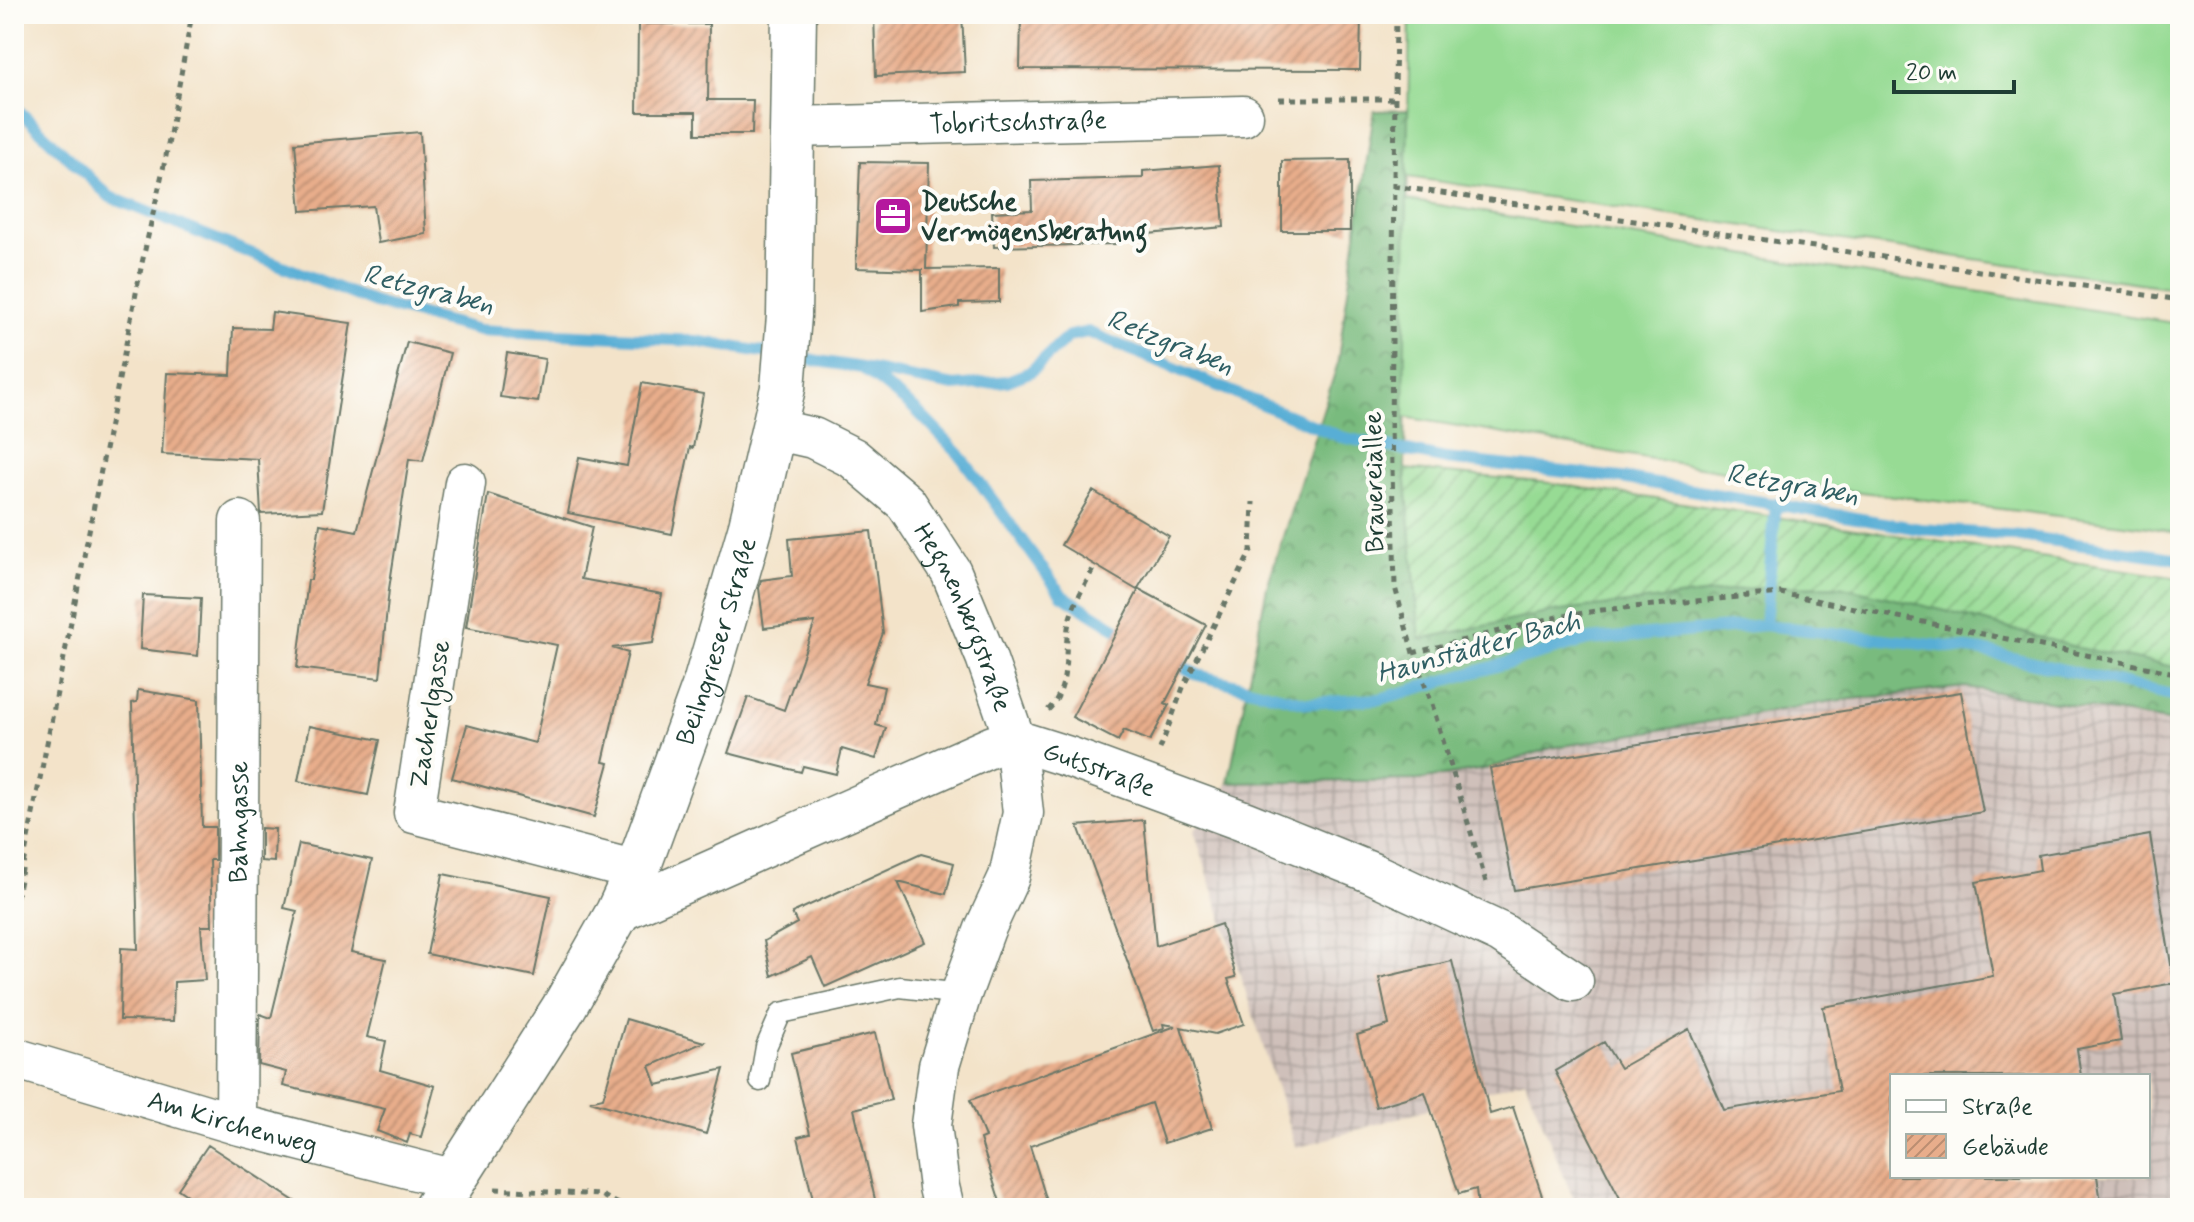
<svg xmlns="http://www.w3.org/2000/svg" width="2194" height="1222" viewBox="0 0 2194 1222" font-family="Mynerve,sans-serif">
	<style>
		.industrial { fill: url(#industrial-grid); fill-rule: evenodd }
		.forest { fill: url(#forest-crowns); stroke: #4c7c59; stroke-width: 2 }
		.garden { fill: url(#garden-furrows); stroke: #5b8c64; stroke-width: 2 }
		.pitch { fill: #97db94; stroke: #5b8c64; stroke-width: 2 }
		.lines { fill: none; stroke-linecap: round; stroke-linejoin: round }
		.stream { stroke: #59aed5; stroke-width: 12 }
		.building { fill: url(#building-hatch) }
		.service-casing { stroke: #697768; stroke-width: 23 }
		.minor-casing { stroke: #697768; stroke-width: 43 }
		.secondary-casing { stroke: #697768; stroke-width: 47 }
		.path { stroke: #697768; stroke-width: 5; stroke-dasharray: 6 6; stroke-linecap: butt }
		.service { stroke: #fff; stroke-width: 20 }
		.minor { stroke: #fff; stroke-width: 40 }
		.secondary { stroke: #fff; stroke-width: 44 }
		.labels { text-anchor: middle; stroke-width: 8; stroke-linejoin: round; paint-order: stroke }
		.street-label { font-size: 26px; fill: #1f3d34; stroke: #fdfcf7 }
		.poi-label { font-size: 26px; font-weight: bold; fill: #1f3d34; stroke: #fdfcf7; text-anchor: start }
		.water-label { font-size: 28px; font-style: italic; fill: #305f64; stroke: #fdfcf7 }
	</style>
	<defs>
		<pattern id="industrial-grid" width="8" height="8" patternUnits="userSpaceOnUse" patternTransform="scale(2)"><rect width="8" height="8" fill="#cfc0ba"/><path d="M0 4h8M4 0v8" fill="none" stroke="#a79d98"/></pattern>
		<pattern id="forest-crowns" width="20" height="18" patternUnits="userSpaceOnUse" patternTransform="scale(2)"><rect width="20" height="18" fill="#79bb7e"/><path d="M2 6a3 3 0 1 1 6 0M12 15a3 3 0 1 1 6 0" fill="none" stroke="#639968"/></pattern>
		<pattern id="garden-furrows" width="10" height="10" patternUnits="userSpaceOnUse" patternTransform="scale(2)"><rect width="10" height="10" fill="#97db94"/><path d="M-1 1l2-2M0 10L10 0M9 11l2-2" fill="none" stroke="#7bb37a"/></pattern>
		<pattern id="building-hatch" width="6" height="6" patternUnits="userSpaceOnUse" patternTransform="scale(2)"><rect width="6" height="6" fill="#e8ad8b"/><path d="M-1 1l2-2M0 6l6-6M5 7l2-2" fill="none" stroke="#bb8e72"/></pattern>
	</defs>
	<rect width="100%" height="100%" fill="#fdfcf7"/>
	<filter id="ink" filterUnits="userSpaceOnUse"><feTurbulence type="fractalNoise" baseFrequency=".0125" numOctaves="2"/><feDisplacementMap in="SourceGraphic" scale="16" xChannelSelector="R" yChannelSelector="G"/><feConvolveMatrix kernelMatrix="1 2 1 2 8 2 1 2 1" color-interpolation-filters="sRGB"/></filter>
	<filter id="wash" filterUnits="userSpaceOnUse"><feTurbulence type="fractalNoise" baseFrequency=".006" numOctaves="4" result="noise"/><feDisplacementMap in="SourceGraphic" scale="32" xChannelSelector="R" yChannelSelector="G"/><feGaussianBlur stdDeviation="1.8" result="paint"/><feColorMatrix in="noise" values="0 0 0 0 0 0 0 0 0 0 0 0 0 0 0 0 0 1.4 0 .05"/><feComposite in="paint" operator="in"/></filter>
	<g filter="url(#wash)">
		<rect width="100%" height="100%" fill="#f3e3c9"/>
		<path class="industrial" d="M1967 687 2180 723V1208H1577L1525 1080 1296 1148 1194 831 1228 783 1419 780 1490 768 1551 748 1833 701ZM1892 1076H2148V1176H1892Z"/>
		<path class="forest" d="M1408 110 1405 469 1420 639 1552 612 1761 587 1840 586 1946 611 2079 648 2180 668V723L1966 687 1833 701 1551 748 1490 768 1419 780 1228 783 1267 587 1337 366 1374 111Z"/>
		<path class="garden" d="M1405 469 1550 483 2180 578V668L2079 648 1946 611 1840 586 1761 587 1552 612 1420 639Z"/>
		<path class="pitch" d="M1410 14H2180V289L1407 177Z
			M1407 200 2180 324V534L2148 527 1812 486 1404 417Z"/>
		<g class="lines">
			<path class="stream" d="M14 106 110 197 375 303 479 330 695 341 862 368 954 386 1007 381 1030 372 1069 336 1088 332 1341 437 1446 459 1621 478 1920 529 2021 536 2180 559
				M865 370 916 410 959 454 1062 595 1130 637
				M1765 625 1776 503
				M1171 660 1198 675 1307 703 1380 699 1588 640 1765 625 1983 651 2180 697"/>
		</g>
		<g id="blocks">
			<path class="building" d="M962 14 965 72 876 76 874 15Z
				M1021 14H1201L1202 18 1271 19 1272 14H1361L1360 70 1020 69Z
				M638 24H709L708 100H753L752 134H696V112H637Z
				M420 132 426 234 378 243 373 206 301 211 295 143Z
				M1350 160V231H1282V161Z
				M860 162 929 163 926 269 999 268V302L959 303V307L922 312V270L856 268Z
				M1219 165 1224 227 1115 237V244L994 247 992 212 1032 210 1031 181 1143 178V171Z
				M272 312 351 323 322 511 261 514 258 459 162 454 167 373 231 375 233 328 270 329Z
				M407 342 450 353 423 461 409 459 389 589 380 678 297 668 308 580H311L320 524 357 531Z
				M507 353 545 359 538 402 500 397Z
				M642 383 703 394 693 448 690 447 672 534 568 513 579 457 627 466Z
				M1093 491 1169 536 1137 590 1061 545Z
				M488 494 592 527 581 579 662 594 653 643 612 648 628 653 603 762 609 763 594 817 452 778 467 725 535 743 557 645 466 627Z
				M871 531 883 633 865 683 884 687 876 725 886 728 876 759 842 749 836 774 803 766 801 772 728 753 748 697 784 710 815 622 764 628 759 588 761 580 792 576 789 539Z
				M1139 589 1206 625 1165 703 1169 705 1150 741 1124 730 1118 741 1072 717Z
				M143 595 201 598 198 656 140 649Z
				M138 690 199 700 202 827H215V860H210L212 926H201L205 980 174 982 173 1021 120 1020 121 948 138 949 132 703 137 702Z
				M1961 692 1983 812 1514 890 1490 768Z
				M309 726 380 740 368 795 298 781Z
				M1144 820 1156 946 1221 924 1236 977 1228 979 1244 1024 1215 1034 1181 1027 1212 1128 1164 1143 1151 1103 1030 1146 1049 1208H1002L980 1139 985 1137 970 1100 1176 1026 1163 1024 1164 1028 1153 1031 1078 826Z
				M261 828 275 829 274 862 261 861Z
				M2150 835 2174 983 2114 994 2121 1041 2077 1049 2081 1076H1892V1176H2097L2102 1208H1625L1555 1071 1604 1042 1620 1068 1689 1029 1724 1110 1839 1091 1823 1007 1993 976 1976 882 2040 870 2038 855Z
				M299 844 372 860 351 952 386 959 367 1037 386 1041 380 1070 435 1086 421 1137 410 1134 407 1143 377 1131 385 1109 283 1086 286 1072 259 1065 260 1014 271 1018 297 911 284 908Z
				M921 854 954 863 946 894 898 882 925 942 825 987 812 957 772 976 764 941 797 923 792 913Z
				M443 874 551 896 534 976 427 954Z
				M1452 961 1490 1114 1513 1107 1546 1208H1478L1476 1189 1459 1194 1425 1092 1376 1107 1357 1035 1389 1025 1379 978Z
				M626 1019 704 1042 650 1066 657 1085 724 1069 706 1134 590 1101 603 1098Z
				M875 1033 891 1100 854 1109 877 1208H815L798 1137 810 1134 791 1053Z
				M208 1145 305 1208H206L178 1189Z"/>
		</g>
	</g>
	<g filter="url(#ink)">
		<use href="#blocks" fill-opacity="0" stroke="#697768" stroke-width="2"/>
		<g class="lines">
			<defs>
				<path id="service" d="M760 1081 766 1047 781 1013 900 987 961 994"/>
				<g id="minor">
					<path id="s1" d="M792 127 1243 116"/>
					<path id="s2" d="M773 429 813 438 853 458 906 503 951 572 986 657 1015 740 1023 813 1009 877 985 929 961 994 939 1066 931 1125 939 1187 944 1208"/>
					<path d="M465 483 414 813 637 871"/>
					<path id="s3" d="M618 912 993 746 1015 740 1069 757 1246 822 1372 873 1501 933 1573 981"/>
					<path id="s4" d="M14 1058 236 1124 455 1180"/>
					<path id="s5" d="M236 1124 240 521"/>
				</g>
				<g id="secondary">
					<path id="s6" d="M436 1208 563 1009 618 912 637 871 705 684 751 526 783 388 789 316 794 14"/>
				</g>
			</defs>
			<use href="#service" class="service-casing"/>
			<use href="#minor" class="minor-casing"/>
			<use href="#secondary" class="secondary-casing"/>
			<path class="path" d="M1396 14 1391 427 1395 587 1413 653 1431 701 1486 882
				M1279 99H1394
				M1393 186 2180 300
				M1413 653 1552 618 1602 610 1780 593 2180 674
				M1048 710C1073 686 1062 647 1070 618 1075 600 1087 582 1095 565
				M1160 749 1184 685 1251 551 1253 502
				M14 910 142 263 166 156 192 14
				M495 1189 601 1195 627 1208"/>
			<use href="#service" class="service"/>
			<use href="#minor" class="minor"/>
			<use href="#secondary" class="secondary"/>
		</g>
	</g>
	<defs>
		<symbol id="office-square" viewBox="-11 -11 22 22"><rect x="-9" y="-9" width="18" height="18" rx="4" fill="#b5179e" stroke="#fdfcf7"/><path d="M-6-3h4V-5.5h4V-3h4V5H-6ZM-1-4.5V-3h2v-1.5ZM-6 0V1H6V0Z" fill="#fff"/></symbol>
	</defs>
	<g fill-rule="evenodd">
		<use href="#office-square" x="871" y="194" width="44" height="44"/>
	</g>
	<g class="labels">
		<g class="street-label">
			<text dy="9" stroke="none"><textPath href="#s1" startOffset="226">Tobritschstraße</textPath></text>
			<text transform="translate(1373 482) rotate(-91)" y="9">Brauereiallee</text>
			<text dy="9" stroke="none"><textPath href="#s2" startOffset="284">Hegnenbergstraße</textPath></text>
			<text dy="9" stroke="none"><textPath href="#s6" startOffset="636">Beilngrieser Straße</textPath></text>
			<text transform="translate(429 714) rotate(-81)" y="9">Zacherlgasse</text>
			<text dy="9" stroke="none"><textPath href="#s3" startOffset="522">Gutsstraße</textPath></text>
			<text dy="9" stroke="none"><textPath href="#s5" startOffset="302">Bahngasse</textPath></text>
			<text dy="9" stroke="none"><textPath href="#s4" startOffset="228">Am Kirchenweg</textPath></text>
		</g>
		<g class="poi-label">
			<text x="921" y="210">Deutsche<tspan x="921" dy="30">Vermögensberatung</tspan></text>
		</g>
		<g class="water-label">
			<text transform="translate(429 288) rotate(14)" y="10">Retzgraben</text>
			<text transform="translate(1171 341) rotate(22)" y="10">Retzgraben</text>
			<text transform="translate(1793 483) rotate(10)" y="10">Retzgraben</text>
			<text transform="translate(1478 646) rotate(-15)" y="10">Haunstädter Bach</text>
		</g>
	</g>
	<rect width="2194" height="1222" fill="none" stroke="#fdfcf7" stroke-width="48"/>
	<rect x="1890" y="1074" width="260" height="104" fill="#fdfcf7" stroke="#a4b0a9" stroke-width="2"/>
	<rect x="1906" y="1100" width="40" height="12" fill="#ffffff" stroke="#a4b0a9" stroke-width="2"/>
	<text x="1962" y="1114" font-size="24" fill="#1f3d34">Straße</text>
	<rect x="1906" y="1134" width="40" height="24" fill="url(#building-hatch)" stroke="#a4b0a9" stroke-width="2"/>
	<text x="1962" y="1154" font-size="24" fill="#1f3d34">Gebäude</text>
	<path d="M1894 80v12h120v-12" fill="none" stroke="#1f3d34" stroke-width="4"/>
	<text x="1906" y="80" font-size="24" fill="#1f3d34" stroke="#fdfcf7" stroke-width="6" paint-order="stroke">20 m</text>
</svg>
